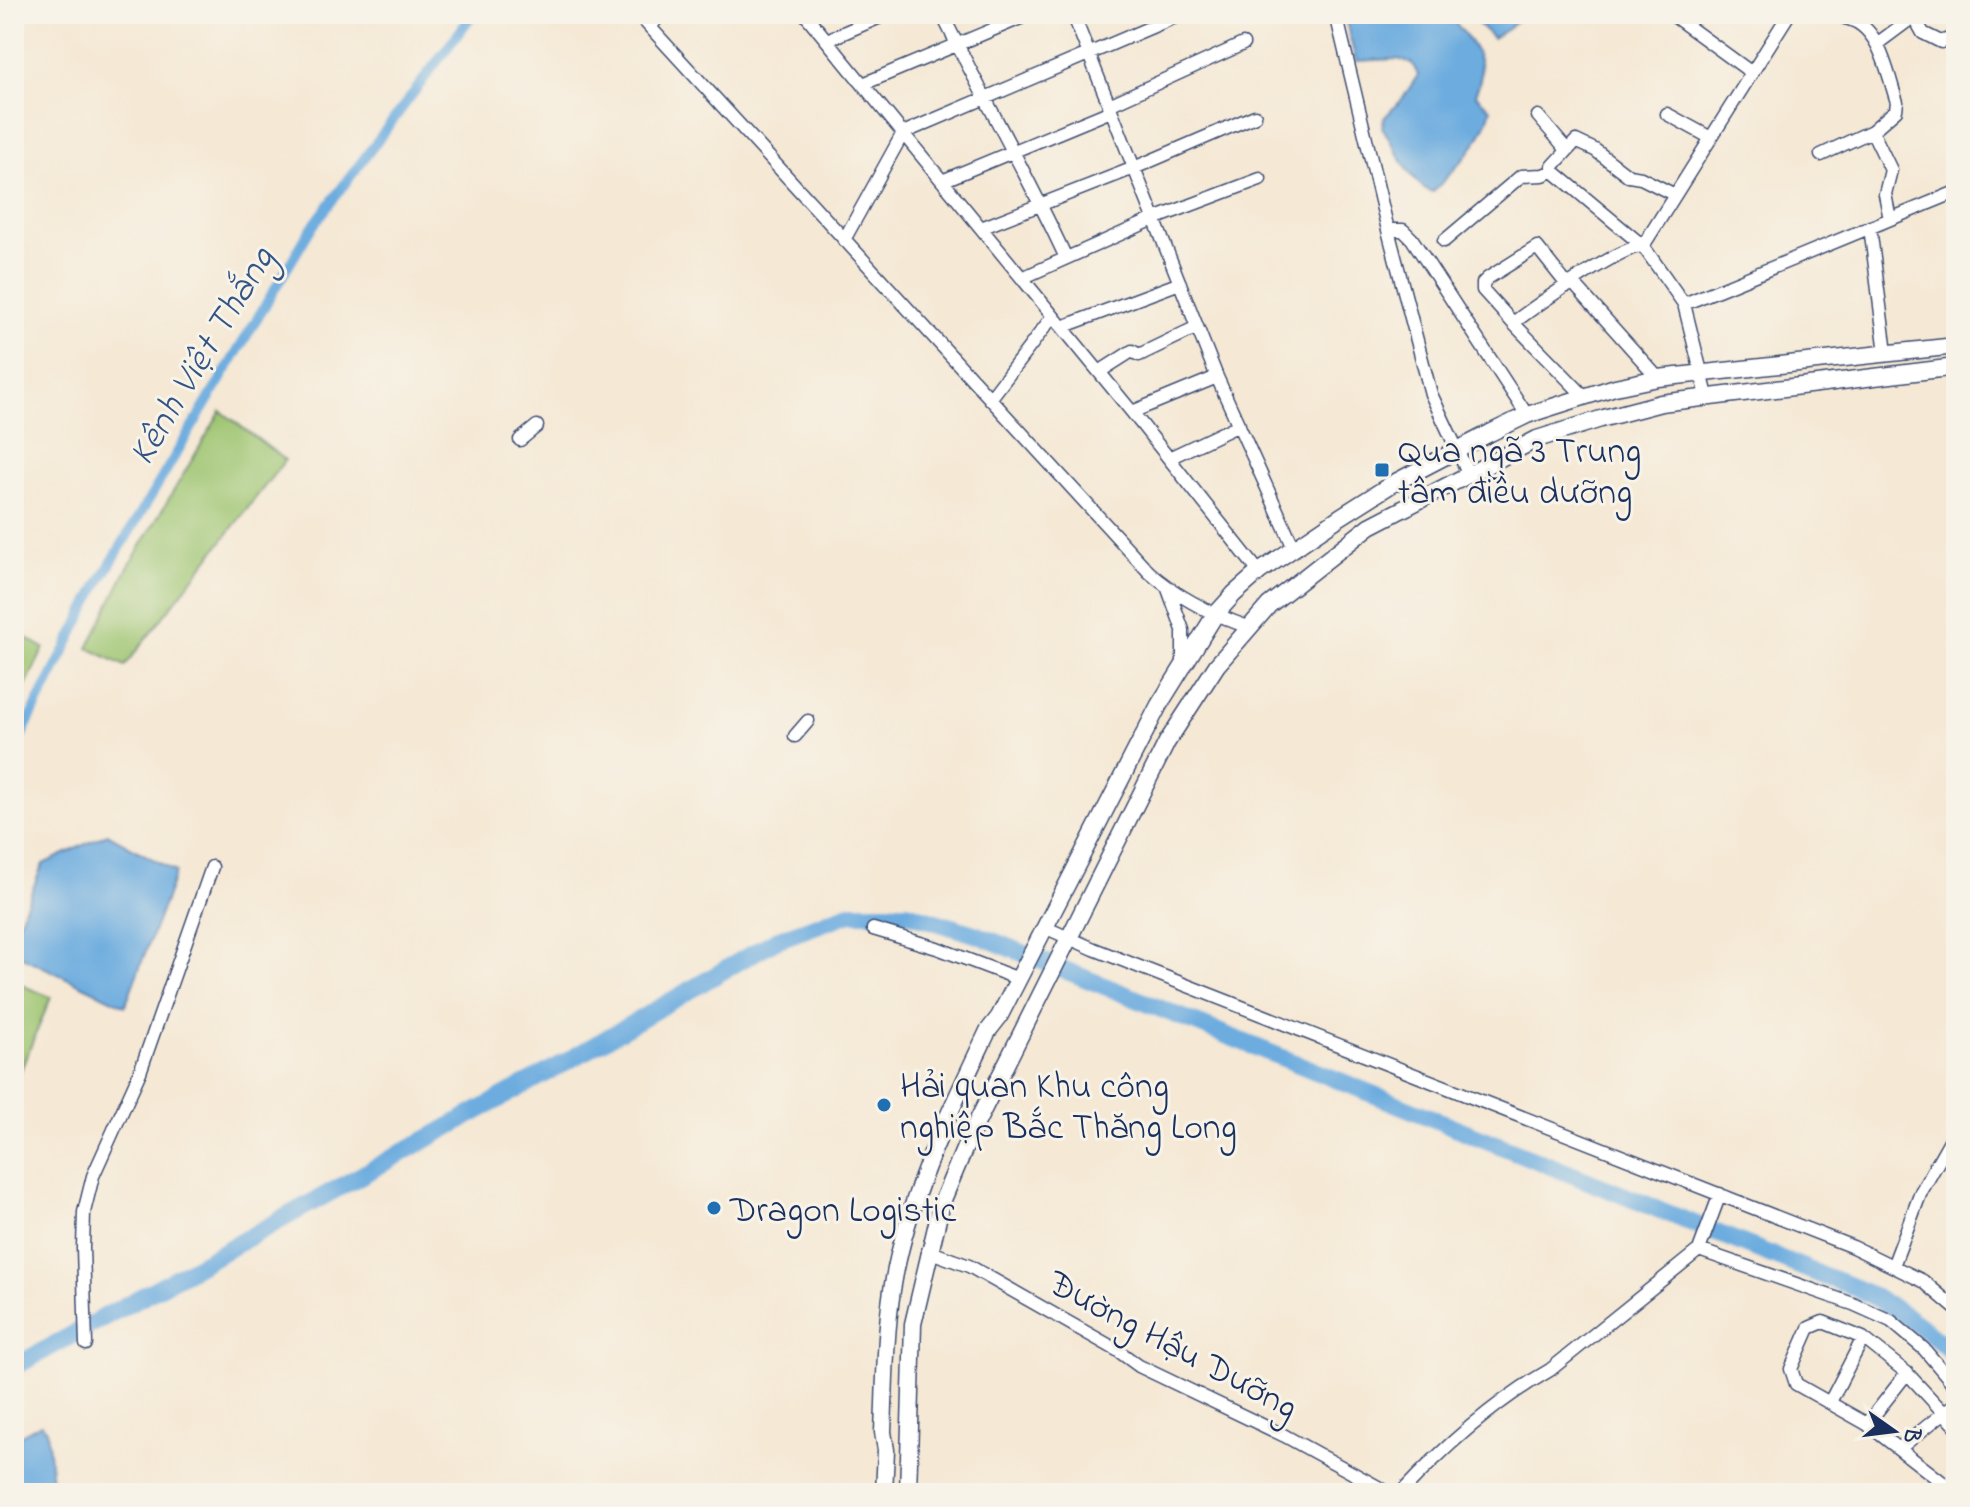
<svg xmlns="http://www.w3.org/2000/svg" width="1970" height="1507" viewBox="0 0 1970 1507" font-family="'Indie Flower',sans-serif">
	<style>
		.green { fill: #9dc470; stroke: #5c7a67; stroke-width: 2 }
		.water { fill: #6cacdf; stroke: #446e9e; stroke-width: 2 }
		.lines { fill: none; stroke-linecap: round; stroke-linejoin: round }
		.canal { stroke: #6cacdf; stroke-width: 10 }
		.river { stroke: #6cacdf; stroke-width: 18 }
		.minor-casing { stroke: #3c4b70; stroke-width: 15 }
		.major-casing { stroke: #3c4b70; stroke-width: 19 }
		.minor { stroke: #fff; stroke-width: 12 }
		.major { stroke: #fff; stroke-width: 16 }
		.poi-dot { fill: #1f6fb2; stroke: #f7f3e8; stroke-width: 3 }
		.labels { text-anchor: middle; stroke-width: 6; stroke-linejoin: round; paint-order: stroke }
		.poi-label { font-size: 36px; fill: #1b2f5e; stroke: #f7f3e8; text-anchor: start }
		.street-label { font-size: 36px; fill: #1b2f5e; stroke: #f7f3e8 }
		.water-label { font-size: 38px; font-style: italic; fill: #335485; stroke: #f7f3e8 }
	</style>
	<rect width="100%" height="100%" fill="#f7f3e8"/>
	<filter id="ink" filterUnits="userSpaceOnUse"><feTurbulence type="fractalNoise" baseFrequency=".0125" numOctaves="2"/><feDisplacementMap in="SourceGraphic" scale="16" xChannelSelector="R" yChannelSelector="G"/><feConvolveMatrix kernelMatrix="1 2 1 2 8 2 1 2 1" color-interpolation-filters="sRGB"/></filter>
	<filter id="wash" filterUnits="userSpaceOnUse"><feTurbulence type="fractalNoise" baseFrequency=".006" numOctaves="4" result="noise"/><feDisplacementMap in="SourceGraphic" scale="32" xChannelSelector="R" yChannelSelector="G"/><feGaussianBlur stdDeviation="1.8" result="paint"/><feColorMatrix in="noise" values="0 0 0 0 0 0 0 0 0 0 0 0 0 0 0 0 0 1.4 0 .05"/><feComposite in="paint" operator="in"/></filter>
	<g filter="url(#wash)">
		<rect width="100%" height="100%" fill="#f5e8d4"/>
		<path class="green" d="M221 411 285 460 125 666 88 648 126 571Z
			M14 631 44 648 14 710Z
			M14 982 51 997 20 1072 14 1070Z"/>
		<path class="water" d="M1344 14H1448C1469 39 1492 61 1475 94L1491 109C1482 144 1457 166 1433 192 1412 188 1394 144 1382 127L1384 118 1403 98 1418 75 1412 63 1397 59 1356 61Z
			M1468 14H1521L1522 15 1509 28 1493 38Z
			M107 834 176 872 125 1006 14 953V934L43 864Z
			M41 1424 47 1430 53 1493H14V1439Z"/>
		<g class="lines">
			<path class="canal" d="M14 750 99 583 310 230 473 14"/>
			<path class="river" d="M14 1367 559 1066 776 940 850 913H907L978 935 1826 1277C1875 1292 1919 1322 1956 1356"/>
		</g>
	</g>
	<g filter="url(#ink)">
		<g class="lines">
			<defs>
				<path id="minor" d="M638 14 1149 572C1178 598 1211 614 1248 627
					M805 14 1132 412 1259 572
					M942 14C982 96 1028 175 1066 258
					M1073 14 1217 377 1294 548
					M1336 14 1388 230 1431 394 1469 475
					M1671 14 1752 73
					M1843 14 1845 18C1880 24 1887 73 1897 102L1896 110 1872 131 1891 170 1885 194 1890 219
					M1914 17 1923 33 1941 42 1952 38 1956 41
					M650 27 661 14
					M827 40 887 14
					M1878 43 1917 14
					M863 84 1030 14
					M1109 105 1243 44
					M1667 114 1711 138
					M1538 116 1567 150
					M1821 155 1872 131
					M942 181 1111 111
					M1675 195 1641 178 1629 176 1595 150 1576 141 1553 166V171L1643 246 1684 304 1707 396
					M1870 227 1886 353
					M981 228 1134 168 1255 116
					M1388 230H1403L1412 239 1527 415
					M844 240 903 133 1182 14
					M1444 241 1521 176 1543 175 1553 171
					M1643 246 1789 14
					M1022 278 1154 219 1260 179
					M1573 283 1658 378
					M1684 304 1956 192
					M1513 323 1483 290V283L1488 278 1537 247 1568 286
					M1062 327 1180 283
					M1099 372 1132 351 1139 355 1197 327
					M1584 396 1513 323C1534 307 1622 245 1643 246
					M990 399 1053 316
					M1132 412 1217 377
					M520 440 537 426
					M1169 458 1239 425
					M1168 589 1183 630V663
					M795 736 808 721
					M1044 927 1094 949 1853 1247 1923 1281 1956 1309
					M873 929 937 948 1019 979
					M1699 1250 1853 1304 1891 1321 1924 1349 1956 1387
					M928 1251 969 1266 1117 1350 1139 1366 1285 1436 1389 1493
					M1893 1266 1921 1192 1956 1130
					M86 1344 83 1248 84 1212 93 1176 140 1072 212 867
					M1830 1402 1863 1338
					M1867 1424 1907 1373
					M1956 1426 1907 1373 1863 1338 1823 1322 1809 1328 1791 1369 1796 1384 1867 1424 1956 1493
					M1900 1448 1956 1403
					M1401 1493C1445 1446 1494 1402 1550 1370L1699 1250 1720 1194"/>
				<path id="major" d="M884 1493 886 1450 883 1432C885 1385 885 1337 892 1290 907 1197 948 1115 988 1031L999 1017 1159 705 1215 615 1234 594 1259 572 1340 517 1392 484 1490 433 1527 415 1615 387 1658 378 1956 346
					M908 1493 913 1324 942 1202 968 1140 1167 742 1217 665 1269 605 1370 526 1537 439 1604 418 1661 403 1956 367"/>
			</defs>
			<use href="#minor" class="minor-casing"/>
			<use href="#major" class="major-casing"/>
			<use href="#minor" class="minor"/>
			<use href="#major" class="major"/>
		</g>
	</g>
	<g class="poi-dot">
		<rect x="1374" y="462" width="16" height="16" rx="4"/>
		<circle cx="884" cy="1105" r="8"/>
		<circle cx="714" cy="1208" r="8"/>
	</g>
	<g class="labels">
		<g class="poi-label">
			<text x="1398" y="462">Qua ngã 3 Trung<tspan x="1398" dy="41">tâm điều dưỡng</tspan></text>
			<text x="900" y="1097">Hải quan Khu công<tspan x="900" dy="41">nghiệp Bắc Thăng Long</tspan></text>
			<text x="730" y="1221">Dragon Logistic</text>
		</g>
		<g class="street-label">
			<text transform="translate(1174 1343) rotate(28)" y="13">Đường Hậu Dưỡng</text>
		</g>
		<g class="water-label">
			<text transform="translate(200 355) rotate(-59)" y="13">Kênh Việt Thắng</text>
		</g>
	</g>
	<rect width="1970" height="1507" fill="none" stroke="#f7f3e8" stroke-width="48"/>
	<g transform="translate(1894 1431) rotate(104)" stroke="#f7f3e8" stroke-width="6" paint-order="stroke">
	<path d="M0-6L14 30L0 20L-14 30Z" fill="#1b2f5e"/>
	<text y="-12" font-size="22" font-weight="bold" text-anchor="middle" fill="#1b2f5e">B</text>
	</g>
</svg>
